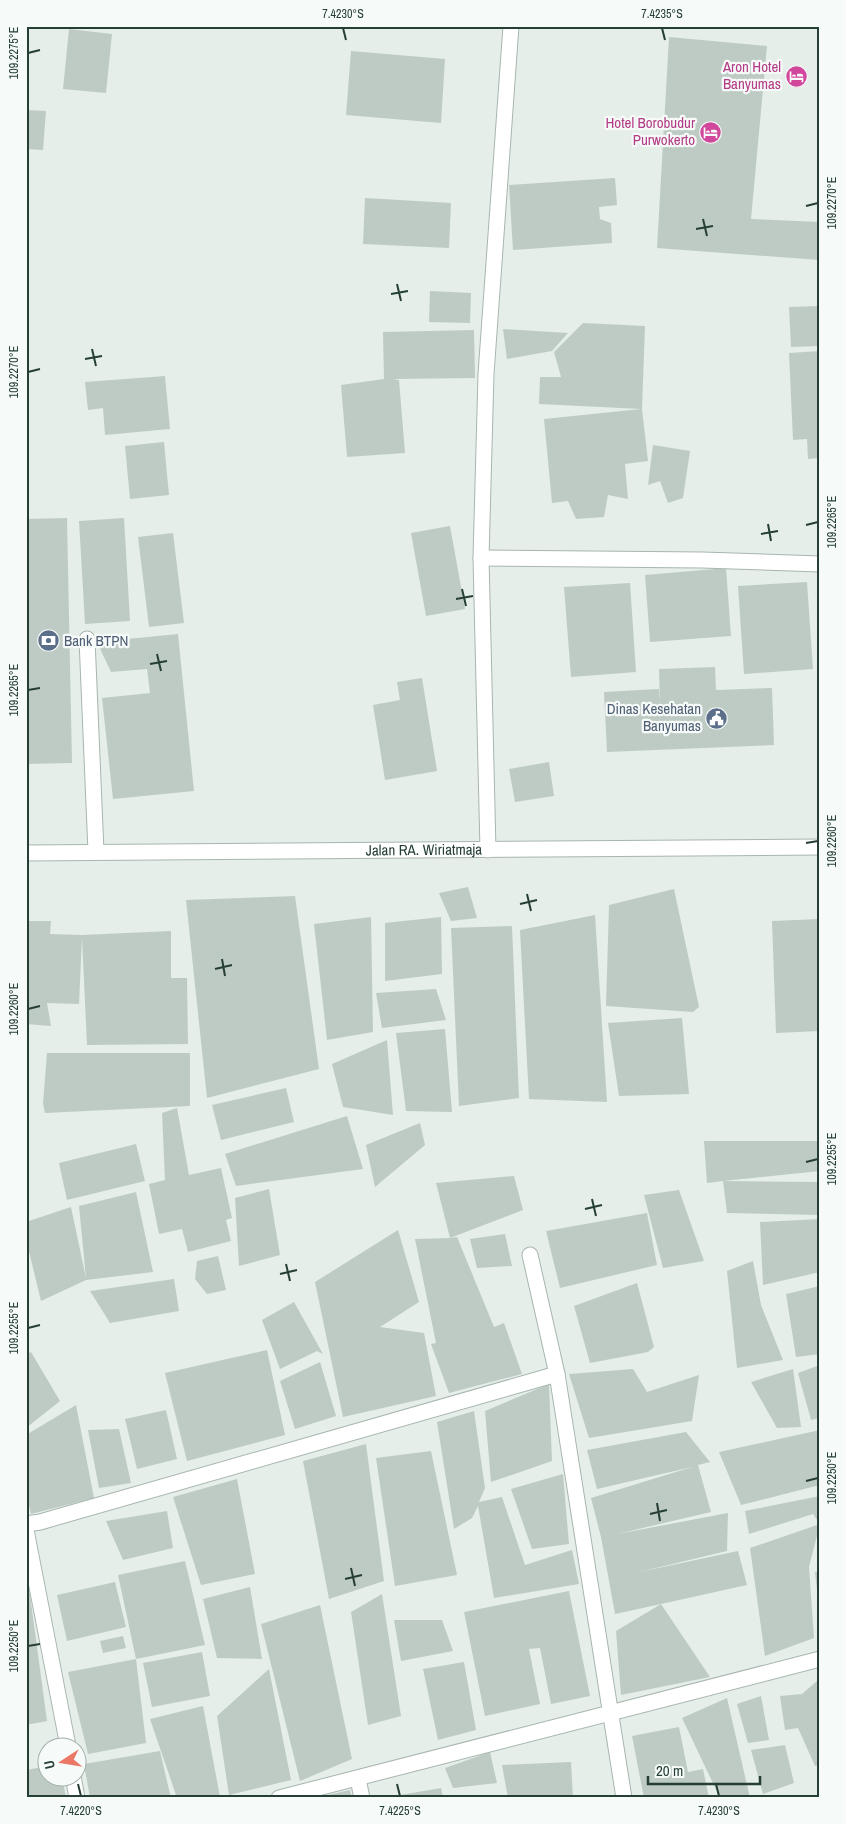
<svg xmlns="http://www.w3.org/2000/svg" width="846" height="1824" viewBox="0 0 846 1824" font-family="'Archivo Narrow',sans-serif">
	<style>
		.building { fill: #becbc5 }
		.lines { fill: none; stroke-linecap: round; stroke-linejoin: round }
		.lane-casing { stroke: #a8b6af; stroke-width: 17 }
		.street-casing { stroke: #a8b6af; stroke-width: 17 }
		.lane { stroke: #fff; stroke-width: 15 }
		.street { stroke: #fff; stroke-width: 15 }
		.ticks { fill: none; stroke: #253f35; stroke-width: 2 }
		.labels { text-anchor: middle; stroke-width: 4.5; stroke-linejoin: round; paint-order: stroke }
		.hotel-label { font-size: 15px; fill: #b23c85; stroke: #f6faf8; text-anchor: end }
		.service-label { font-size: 15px; fill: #4e5e75; stroke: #f6faf8; text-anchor: start }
		.street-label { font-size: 15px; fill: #253f35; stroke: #f6faf8 }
		.neatline { fill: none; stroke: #253f35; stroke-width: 2 }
		.ticks-label { font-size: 12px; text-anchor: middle; fill: #253f35 }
	</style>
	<rect width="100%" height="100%" fill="#e5eee9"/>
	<path class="building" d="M69 29 112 34 106 93 63 89Z
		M669 37 767 46 751 219 820 222V260L657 248Z
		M351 51 445 59 441 123 346 115Z
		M26 110 46 111 43 150 26 149Z
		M615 178 617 205 599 207 600 219 611 223 612 243 513 250 509 185Z
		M365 198 451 203 449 248 363 244Z
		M430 291 471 293 470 323 429 322Z
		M820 306V346L791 347 789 307Z
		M583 323 645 326 642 409 648 461 625 464 628 499 608 495 604 517 576 519 568 501 552 503 544 419 641 409 539 404 540 377H561L554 352Z
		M503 329 568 333 552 351 507 359Z
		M474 330 475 378 393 379 399 380 405 453 347 457 341 385 384 379 383 332Z
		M820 351V458L808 459 807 439 793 440 789 353Z
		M165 376 170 429 105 435 103 408 88 410 85 382Z
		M164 442 169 495 130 499 125 446Z
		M653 445 690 451 683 498 668 503 660 481 648 485Z
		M67 518 72 763 26 764V519Z
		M124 518 130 621 85 624 79 521Z
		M450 526 465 609 426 616 411 533Z
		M173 533 184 623 149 627 138 537Z
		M726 568 731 636 650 642 645 575Z
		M807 582 813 669 744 674 738 586Z
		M630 583 636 672 571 677 564 587Z
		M178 634 194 791 113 799 102 698 150 693 147 669 111 672 97 642Z
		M715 667 716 690 772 688 774 745 607 752 604 692 659 689 660 704 659 669Z
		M422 678 437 771 385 780 373 705 400 700 397 682Z
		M549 762 554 796 515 802 509 769Z
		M468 887 477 918 451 921 439 893Z
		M674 889 699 1007 693 1012 606 1006 609 905Z
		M295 896 319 1069 207 1098 186 900Z
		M595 915 607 1102 529 1099 520 930Z
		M371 917 373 1032 327 1040 314 924Z
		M441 917 442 974 385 981V923Z
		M820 919V1031L776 1033 772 921Z
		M26 921H51L50 934 82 935 171 931V978H187L188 1044 87 1045 82 938 79 1004 47 1003 51 1026 26 1024Z
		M512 926 519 1098 459 1106 451 928Z
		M436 989 446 1020 382 1028 376 993Z
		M682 1018 689 1094 619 1096 608 1023Z
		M445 1029 452 1112 406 1111 396 1033Z
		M387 1040 393 1115 343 1107 332 1064Z
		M47 1053H190V1106L45 1113 43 1104Z
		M286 1088 294 1122 221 1140 212 1105Z
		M177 1108 189 1175 221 1168 232 1218 226 1220 231 1241 188 1252 182 1229 159 1234 149 1184 165 1180 162 1113Z
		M347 1116 363 1169 236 1186 225 1154Z
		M420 1123 425 1145 375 1187 366 1145Z
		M704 1141H820V1171L723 1181 820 1182V1215L727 1213 723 1181 707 1183Z
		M136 1144 145 1181 67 1200 59 1163Z
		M514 1176 523 1210 450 1238 457 1237 494 1327 504 1323 522 1374 449 1393 431 1344 436 1343 415 1239 450 1238 436 1183Z
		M269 1189 280 1255 239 1266 235 1198Z
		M679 1190 704 1261 663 1268 644 1195Z
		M136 1192 153 1272 86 1280 41 1301 26 1239V1222L71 1207 86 1278 79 1206Z
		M647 1213 657 1265 560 1288 546 1231Z
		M820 1219V1272L763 1285 760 1222Z
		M398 1230 419 1302 380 1327 424 1333 436 1396 343 1417 315 1282Z
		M505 1234 512 1266 477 1268 470 1239Z
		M218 1256 226 1290 207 1294 195 1279 197 1261Z
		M753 1261 761 1305 783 1360 737 1368 727 1271Z
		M174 1279 179 1311 110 1323 90 1291Z
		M637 1283 654 1347 648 1352 590 1363 574 1306Z
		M820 1286V1354L796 1357 786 1294Z
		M294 1302 323 1354 317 1351 280 1369 262 1320Z
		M267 1350 285 1435 187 1461 165 1373Z
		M31 1352 60 1401 26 1428V1354Z
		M320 1362 336 1416 295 1429 280 1381Z
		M820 1365V1418L811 1420 798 1373Z
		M633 1369 647 1392 699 1375 692 1421 589 1438 569 1374Z
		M793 1369 801 1427 777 1428 751 1382Z
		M549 1384 552 1461 491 1482 485 1411Z
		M76 1405 94 1498 31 1514 26 1493V1435Z
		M166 1410 177 1459 137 1469 125 1419Z
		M474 1411 485 1488 479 1502 502 1497 525 1565 572 1550 579 1584 494 1598 478 1506 472 1518 454 1529 437 1422Z
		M119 1429 131 1483 99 1488 88 1430Z
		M820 1430V1485L741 1505 719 1452Z
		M686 1432 710 1462 698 1465 711 1512 617 1534 728 1513 727 1551 639 1572 738 1551 747 1585 661 1604 710 1677 621 1695 616 1631 661 1604 615 1614 601 1537 591 1498 692 1467 597 1489 587 1450Z
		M366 1444 384 1581 329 1599 303 1461Z
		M431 1451 457 1575 395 1586 376 1458Z
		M563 1474 569 1544 532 1549 511 1489Z
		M237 1479 255 1574 201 1585 173 1497Z
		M820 1496V1524L813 1514 749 1534 745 1511Z
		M167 1511 173 1548 123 1560 106 1521Z
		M820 1524 809 1567 814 1638 765 1656 750 1548Z
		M185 1561 205 1645 136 1659 118 1575Z
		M820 1571V1598H818L815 1572Z
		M115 1582 126 1627 67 1641 57 1595Z
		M250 1587 262 1659 217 1658 203 1599Z
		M29 1588 47 1721 26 1725V1589Z
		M569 1591 590 1696 551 1704 540 1648 529 1649 540 1704 485 1716 464 1612Z
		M382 1594 401 1716 368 1725 351 1612Z
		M320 1605 352 1759 300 1781 261 1624Z
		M394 1620H442L453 1651 401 1661Z
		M123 1636 126 1648 103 1653 100 1641Z
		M202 1652 210 1696 152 1707 143 1663Z
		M136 1659 146 1743 88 1754 68 1672Z
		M464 1662 476 1730 438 1740 423 1669Z
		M269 1669 291 1780 229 1795 217 1716Z
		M817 1681 820 1695V1765L815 1766 798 1728 785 1730 780 1696 802 1694Z
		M761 1696 769 1740 748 1743 737 1704Z
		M727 1698 750 1798H720L682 1718Z
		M203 1706 220 1797 177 1798 150 1719Z
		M679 1727 688 1772 703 1769 709 1798H644L632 1736Z
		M785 1745 794 1783 763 1794 751 1750Z
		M160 1751 171 1798H90L84 1764Z
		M490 1752 497 1783 453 1788 445 1768Z
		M571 1762 573 1798H508L502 1765Z
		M48 1766V1776H62L66 1798H26V1770Z
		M441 1788 443 1798H389V1797Z
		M350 1790 352 1798H319V1797Z"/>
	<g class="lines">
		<defs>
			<path id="lane" d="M87 639 96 852"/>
			<g id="street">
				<path d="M481 558 702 560 820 564"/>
				<path d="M488 850 481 558 486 374 511 26"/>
				<path id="s1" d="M26 853 820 847"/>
				<path d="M530 1255 557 1374 624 1798"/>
				<path d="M26 1524 40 1522 557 1374"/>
				<path d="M26 1530 68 1746"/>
				<path d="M73 1776 77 1798"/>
				<path d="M358 1779 362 1798"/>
				<path d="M279 1798 820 1659"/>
			</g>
		</defs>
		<use href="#lane" class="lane-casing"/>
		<use href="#street" class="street-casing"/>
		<use href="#lane" class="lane"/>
		<use href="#street" class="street"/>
	</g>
	<path class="ticks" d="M343 28 346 40M662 28 665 40M28 53 40 50M806 206 818 203M703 219 707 236M696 229 713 226M397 284 401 301M391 294 408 291M92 349 96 366M85 359 102 356M28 372 40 369M768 524 771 541M806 525 818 522M761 534 778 531M462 589 466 606M456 599 473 596M157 654 161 671M150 664 167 661M28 690 40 688M806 843 818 841M527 894 531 911M520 904 537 900M222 959 225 976M215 969 232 965M28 1009 40 1006M806 1162 818 1159M592 1199 596 1216M585 1209 602 1205M286 1264 290 1281M280 1274 297 1270M28 1328 40 1325M806 1481 818 1478M657 1503 660 1521M650 1514 667 1510M351 1568 355 1586M345 1579 362 1575M28 1646 40 1644M78 1784 81 1796M397 1784 400 1796M716 1784 719 1796"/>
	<defs>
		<symbol id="hotel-disc" viewBox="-11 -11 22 22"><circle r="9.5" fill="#d1479c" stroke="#f6faf8"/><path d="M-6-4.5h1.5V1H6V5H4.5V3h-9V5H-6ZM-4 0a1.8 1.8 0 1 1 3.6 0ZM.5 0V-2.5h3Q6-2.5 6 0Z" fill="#fff"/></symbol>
		<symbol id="bank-disc" viewBox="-11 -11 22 22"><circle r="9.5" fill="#5c6f8a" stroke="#f6faf8"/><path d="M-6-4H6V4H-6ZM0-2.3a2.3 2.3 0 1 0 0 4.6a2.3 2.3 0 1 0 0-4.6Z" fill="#fff"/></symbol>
		<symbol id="civic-disc" viewBox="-11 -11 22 22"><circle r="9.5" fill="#5c6f8a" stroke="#f6faf8"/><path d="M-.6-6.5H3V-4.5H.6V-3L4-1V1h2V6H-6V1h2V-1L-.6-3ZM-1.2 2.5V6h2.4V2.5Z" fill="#fff"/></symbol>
	</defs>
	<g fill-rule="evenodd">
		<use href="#hotel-disc" x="784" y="64" width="25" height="25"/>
		<use href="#hotel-disc" x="698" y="120" width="25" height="25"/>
		<use href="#bank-disc" x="36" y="628" width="25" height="25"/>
		<use href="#civic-disc" x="704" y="706" width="25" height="25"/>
	</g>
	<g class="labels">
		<g class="hotel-label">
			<text x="781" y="72">Aron Hotel<tspan x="781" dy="17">Banyumas</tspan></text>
			<text x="695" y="128">Hotel Borobudur<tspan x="695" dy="17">Purwokerto</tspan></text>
		</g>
		<g class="service-label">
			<text x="64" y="646">Bank BTPN</text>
			<text x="701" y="714" text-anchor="end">Dinas Kesehatan<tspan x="701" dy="17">Banyumas</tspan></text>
		</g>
		<g class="street-label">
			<text dy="5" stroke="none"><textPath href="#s1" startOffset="398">Jalan RA. Wiriatmaja</textPath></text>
		</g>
	</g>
	<rect width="846" height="1824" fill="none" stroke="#f6faf8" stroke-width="55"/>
	<g transform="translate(62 1762) rotate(258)"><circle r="24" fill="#f6faf8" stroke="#a2afaa"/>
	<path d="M0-4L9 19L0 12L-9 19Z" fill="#eb7866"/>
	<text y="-8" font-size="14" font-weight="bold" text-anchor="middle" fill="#253f35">U</text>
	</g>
	<path d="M648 1776v8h112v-8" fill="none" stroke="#253f35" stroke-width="2.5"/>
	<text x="656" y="1776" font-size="15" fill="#253f35" stroke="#f6faf8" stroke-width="4" paint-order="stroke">20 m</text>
	<rect x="28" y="28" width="790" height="1768" class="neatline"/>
	<g class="ticks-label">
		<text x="343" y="18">7.4230°S</text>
		<text x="662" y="18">7.4235°S</text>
		<text transform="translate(14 53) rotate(-90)" y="4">109.2275°E</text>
		<text transform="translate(832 203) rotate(-90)" y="4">109.2270°E</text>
		<text transform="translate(14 372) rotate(-90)" y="4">109.2270°E</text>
		<text transform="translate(832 522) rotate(-90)" y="4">109.2265°E</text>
		<text transform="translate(14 690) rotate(-90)" y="4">109.2265°E</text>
		<text transform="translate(832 841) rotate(-90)" y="4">109.2260°E</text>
		<text transform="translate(14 1009) rotate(-90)" y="4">109.2260°E</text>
		<text transform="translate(832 1159) rotate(-90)" y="4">109.2255°E</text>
		<text transform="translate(14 1328) rotate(-90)" y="4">109.2255°E</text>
		<text transform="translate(832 1478) rotate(-90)" y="4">109.2250°E</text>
		<text transform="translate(14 1646) rotate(-90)" y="4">109.2250°E</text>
		<text x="81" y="1815">7.4220°S</text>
		<text x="400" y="1815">7.4225°S</text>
		<text x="719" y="1815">7.4230°S</text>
	</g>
</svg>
